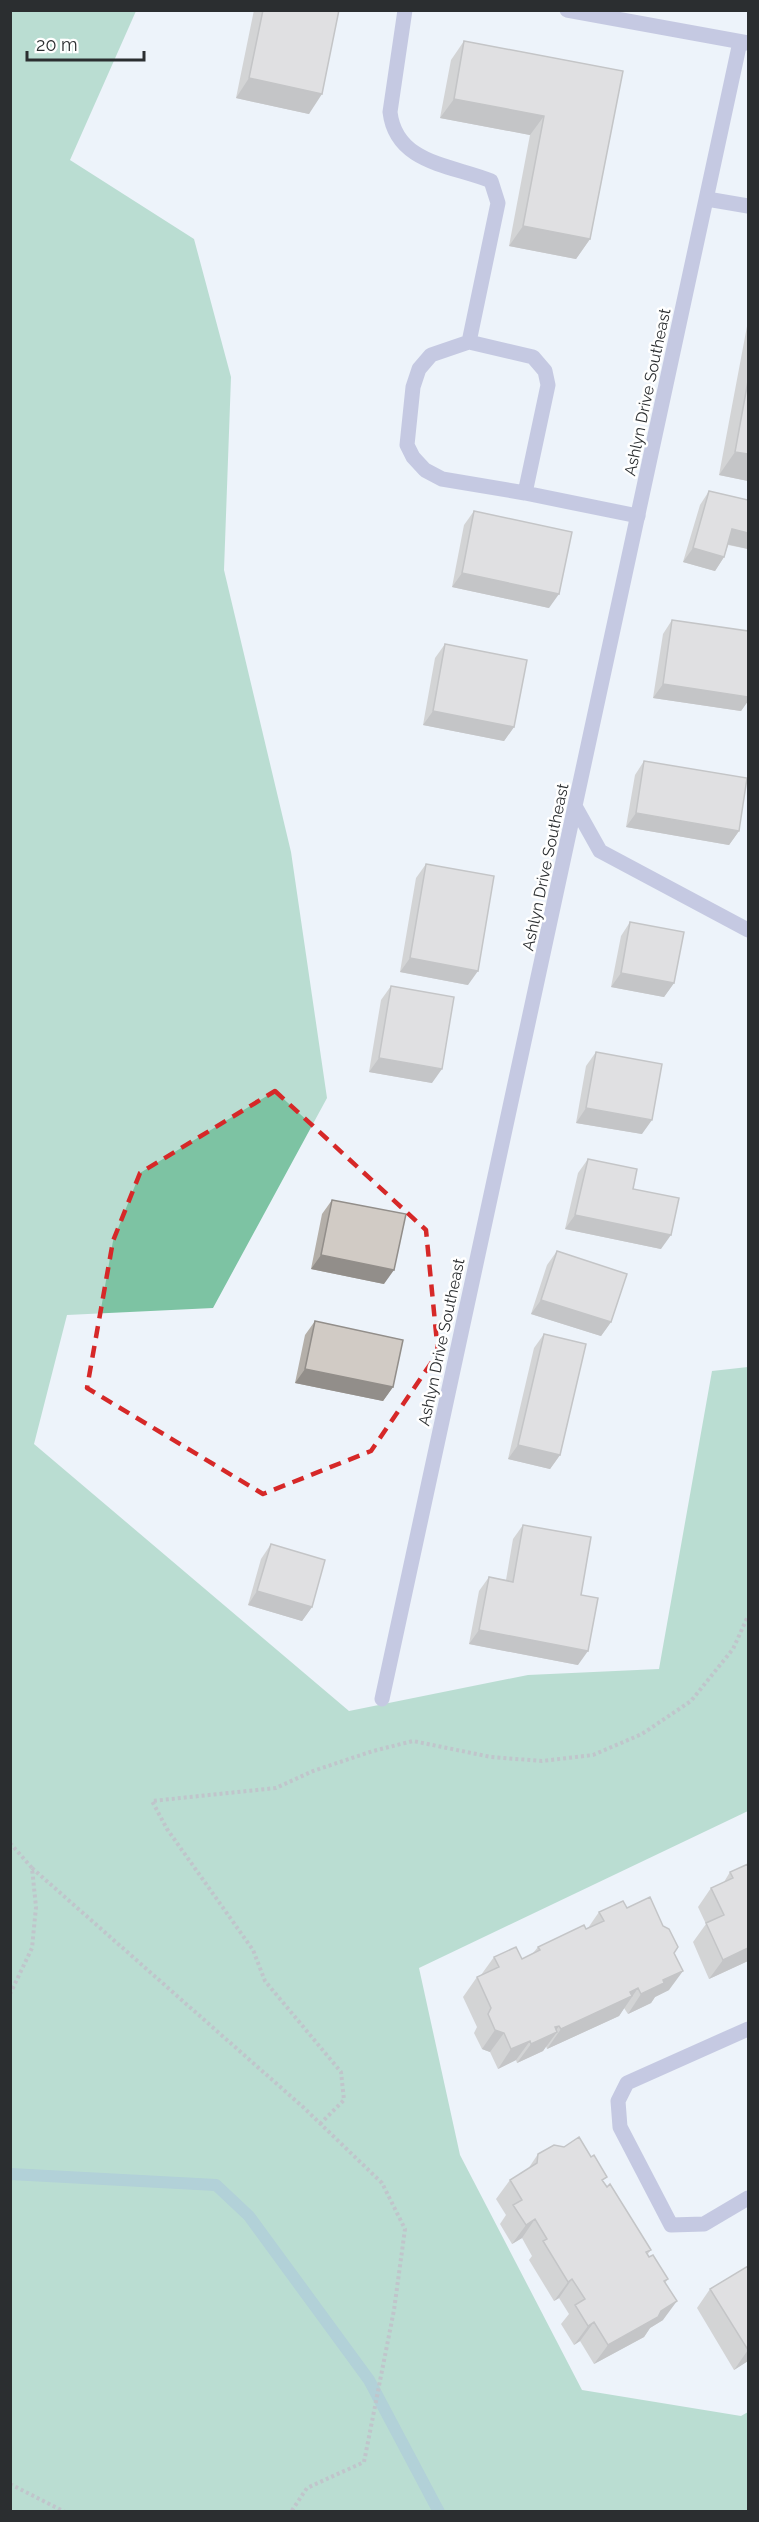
<svg xmlns="http://www.w3.org/2000/svg" width="759" height="2522" viewBox="0 0 759 2522" font-family="Raleway,sans-serif">
	<style>
		.forest { fill: #7dc3a3 }
		.lines { fill: none; stroke-linecap: round; stroke-linejoin: round }
		.stream { stroke: #6aa8af; stroke-width: 12 }
		.path { stroke: #8a8e93; stroke-width: 4; stroke-dasharray: 3 3; stroke-linecap: butt }
		.lane { stroke: #9598c5; stroke-width: 15 }
		.street { stroke: #9598c5; stroke-width: 15 }
		.wall { fill: #b4afa9 }
		.shaded-wall { fill: #928e8a }
		.building { fill: #d1cbc5; stroke: #928e8a; stroke-width: 1.5 }
		.marked { fill: none; stroke: #d62828; stroke-width: 4.5; stroke-dasharray: 12 8; stroke-linejoin: round }
		.labels { text-anchor: middle; stroke-width: 5; stroke-linejoin: round; paint-order: stroke }
		.street-label { font-size: 16px; fill: #2b2e30; stroke: #fff }
	</style>
	<rect width="100%" height="100%" fill="#edf3fa"/>
	<path class="forest" d="M11 11H136L70 160 194 239 231 377 224 570 291 852 327 1098 213 1308 67 1315 34 1444 349 1711 528 1675 659 1669 712 1371 748 1367V1811L419 1968 460 2155 582 2390 741 2416 748 2412V2511L11 2512Z"/>
	<g class="lines">
		<path class="stream" d="M10 2174 216 2185 249 2216 369 2380 439 2512"/>
		<path class="path" d="M10 1843 32 1868 36 1907 32 1948 10 1994
			M32 1868 303 2107 382 2183 405 2229 394 2310 364 2462 307 2488 291 2512
			M320 2124 344 2100 341 2072 265 1981 253 1950 167 1829 152 1801 276 1788 313 1771 373 1751 413 1741 491 1757 542 1761 593 1755 642 1734 691 1701 733 1649 748 1616
			M10 2484 65 2512"/>
		<path class="lane" d="M405 10 390 112C396 164 452 165 491 181L498 203 469 342
			M707 199 748 206
			M525 493 442 479 425 470 413 457 407 445 413 387 419 369 431 355 469 342 533 357 545 371 548 385 525 493 638 516"/>
		<path class="street" d="M567 10 748 43
			M576 808 600 851 748 930
			M382 1699 740 42
			M748 2029 627 2083 618 2101 620 2127 671 2225 704 2224 748 2198"/>
	</g>
	<path class="wall" d="M254 10H339L309 114 236 98Z
		M464 41 623 71 590 239 576 259 509 246 530 135 440 118 451 60Z
		M748 321V481L719 475Z
		M709 491 748 500V549L728 545 724 557 715 571 683 562 700 505Z
		M474 511 549 608 452 587 464 525Z
		M672 620 748 631V701L741 711 653 698 663 634Z
		M445 644 514 727 504 741 423 725 435 658Z
		M644 761 739 831 729 845 626 827 635 775Z
		M426 864 468 985 400 972 416 878Z
		M630 922 674 983 664 997 611 987 621 936Z
		M391 986 432 1083 369 1072 381 1000Z
		M596 1052 642 1134 576 1123 586 1066Z
		M588 1159 633 1189 661 1249 565 1229 578 1173Z
		M332 1200 384 1284 311 1269 322 1214Z
		M557 1251 611 1322 601 1336 531 1314 547 1265Z
		M315 1321 393 1387 383 1401 295 1383 305 1335Z
		M544 1334 560 1455 550 1469 508 1459 534 1348Z
		M523 1525 581 1595 578 1665 469 1644 479 1591 489 1577 506 1580 513 1539Z
		M271 1544 312 1607 302 1621 248 1605 261 1559Z
		M748 1864V1961L709 1979 693 1942 706 1924 698 1907 711 1888 724 1882 730 1872Z
		M627 1908 674 1953 669 1990 655 1997 651 2003 628 2014 624 2008 619 2016 547 2049 546 2046 543 2051 517 2063 516 2060 498 2069 490 2052 482 2049 474 2033 477 2027 463 1997 477 1977 481 1975 494 1957 522 1959 533 1953 538 1947 588 1928 599 1912Z
		M538 2154 603 2181 651 2250 647 2255 668 2279 665 2283 663 2320 650 2328 644 2337 594 2364 580 2341 574 2345 561 2324 569 2314 559 2298 554 2301 529 2260 532 2256 522 2238 512 2244 500 2224 506 2215 496 2199 510 2180 528 2169Z
		M748 2266V2361L734 2370 697 2308 710 2289Z"/>
	<path class="shaded-wall" d="M249 78 322 94 309 114 236 98Z
		M454 99 544 116 530 135 440 118Z
		M523 226 590 239 576 259 509 246Z
		M735 452 748 454V481L719 475Z
		M732 529 748 533V549L722 543Z
		M693 548 724 557 715 571 683 562Z
		M462 573 559 594 549 608 452 587Z
		M663 684 748 697V701L741 711 653 698Z
		M433 711 514 727 504 741 423 725Z
		M636 813 739 831 729 845 626 827Z
		M410 958 478 971 468 985 400 972Z
		M621 973 674 983 664 997 611 987Z
		M379 1058 442 1069 432 1083 369 1072Z
		M586 1108 652 1120 642 1134 576 1123Z
		M575 1215 671 1235 661 1249 565 1229Z
		M321 1255 394 1270 384 1284 311 1269Z
		M541 1300 611 1322 601 1336 531 1314Z
		M305 1369 393 1387 383 1401 295 1383Z
		M518 1445 560 1455 550 1469 508 1459Z
		M257 1591 312 1607 302 1621 248 1605Z
		M479 1630 588 1651 578 1665 469 1644Z
		M748 1948V1961L709 1979 723 1960Z
		M683 1971 669 1990 655 1997 651 2003 628 2014 641 1994 663 1980Z
		M638 1988 619 2016 547 2049 561 2029Z
		M559 2026 555 2032H557L543 2051 517 2063 531 2044 555 2027Z
		M495 2030 504 2033 490 2052 482 2049Z
		M530 2041 516 2060 498 2069 511 2049Z
		M535 2219 522 2238 512 2244 526 2225Z
		M572 2279 559 2298 554 2301 568 2282Z
		M677 2301 663 2320 650 2328 644 2337 594 2364 608 2345Z
		M594 2322 580 2341 574 2345 588 2326Z
		M748 2350V2361L734 2370Z"/>
	<path class="building" d="M263 10H339L322 94 249 78Z
		M464 41 623 71 590 239 523 226 544 116 454 99Z
		M748 381V454L735 452Z
		M709 491 748 500V533L732 529 724 557 693 548Z
		M474 511 572 532 559 594 462 573Z
		M672 620 748 631V697L663 684Z
		M445 644 527 660 514 727 433 711Z
		M644 761 747 778 739 831 636 813Z
		M426 864 494 876 478 971 410 958Z
		M630 922 684 932 674 983 621 973Z
		M391 986 454 997 442 1069 379 1058Z
		M596 1052 662 1064 652 1120 586 1108Z
		M588 1159 637 1169 633 1189 679 1198 671 1235 575 1215Z
		M332 1200 406 1214 394 1270 321 1255Z
		M557 1251 627 1274 611 1322 541 1300Z
		M315 1321 403 1340 393 1387 305 1369Z
		M544 1334 586 1344 560 1455 518 1445Z
		M523 1525 591 1537 581 1595 598 1598 588 1651 479 1630 489 1577 513 1582Z
		M271 1544 325 1560 312 1607 257 1591Z
		M748 1864V1948L723 1960 706 1923 724 1915 711 1888 733 1878 730 1872Z
		M650 1897 663 1926 669 1929 678 1947 674 1953 683 1971 663 1980 664 1983 641 1994 638 1988 630 1992 632 1996 561 2029 559 2026 555 2027 557 2032 531 2044 530 2041 511 2049 504 2033 495 2030 488 2014 491 2008 477 1977 499 1967 494 1957 516 1947 522 1959 540 1950 538 1947 584 1925 586 1929 604 1921 599 1912 623 1901 627 1908Z
		M579 2137 591 2157 594 2155 607 2177 602 2180 607 2187 610 2184 651 2250 646 2252 649 2257 653 2255 668 2279 664 2281 677 2301 661 2311 658 2317 608 2345 594 2322 588 2326 575 2305 585 2299 572 2279 568 2282 543 2241 547 2239 535 2219 526 2225 513 2205 522 2200 510 2180 537 2163 538 2154 554 2145 564 2147Z
		M748 2266V2350L710 2289Z"/>
	<path d="M0 0H759V2522H0ZM275 1091 426 1230 438 1353 371 1451 263 1494 87 1388 113 1241 140 1173Z" fill="#edf3fa" fill-opacity=".55" fill-rule="evenodd"/>
	<path class="marked" d="M275 1091 426 1230 438 1353 371 1451 263 1494 87 1388 113 1241 140 1173Z"/>
	<g class="labels">
		<g class="street-label">
			<text transform="translate(647 392) rotate(-78)" y="6">Ashlyn Drive Southeast</text>
			<text transform="translate(545 867) rotate(-78)" y="6">Ashlyn Drive Southeast</text>
			<text transform="translate(441 1342) rotate(-78)" y="6">Ashlyn Drive Southeast</text>
		</g>
	</g>
	<rect width="759" height="2522" fill="none" stroke="#2b2e30" stroke-width="24"/>
	<path d="M27 51v9h117v-9" fill="none" stroke="#2b2e30" stroke-width="3"/>
	<text x="36" y="51" font-size="18" fill="#2b2e30" stroke="#ffffff" stroke-width="4.5" paint-order="stroke">20 m</text>
</svg>
